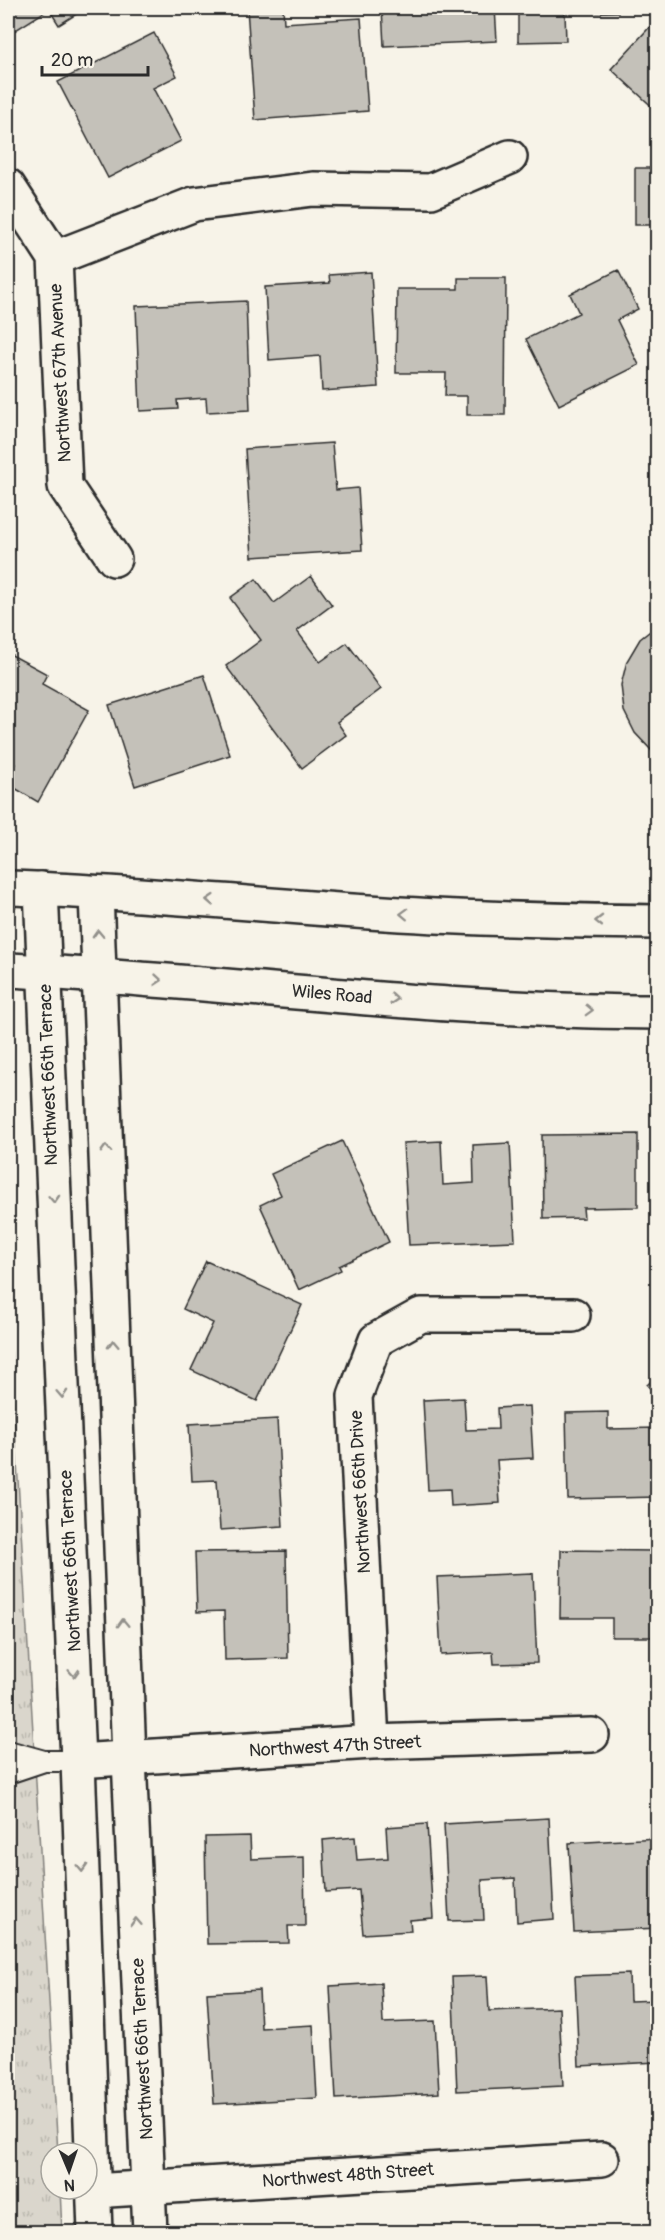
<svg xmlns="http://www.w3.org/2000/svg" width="665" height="2240" viewBox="0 0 665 2240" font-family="Pangolin,sans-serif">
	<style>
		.grass { fill: url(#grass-tufts); stroke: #82807c; stroke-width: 1.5 }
		.building { fill: #c4c1b9; stroke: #2b2b2b; stroke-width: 1.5 }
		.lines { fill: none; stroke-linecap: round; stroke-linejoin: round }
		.service-casing { stroke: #2b2b2b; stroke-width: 24 }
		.minor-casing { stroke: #2b2b2b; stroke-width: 38 }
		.tertiary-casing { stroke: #2b2b2b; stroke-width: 38 }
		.secondary-casing { stroke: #2b2b2b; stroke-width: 38 }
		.service { stroke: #f7f3e8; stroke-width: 20 }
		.minor { stroke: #f7f3e8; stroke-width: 33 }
		.tertiary { stroke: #f7f3e8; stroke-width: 33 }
		.secondary { stroke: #f7f3e8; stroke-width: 33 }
		.oneway { stroke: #918f8a }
		.labels { text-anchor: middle; stroke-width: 6; stroke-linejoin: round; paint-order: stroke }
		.street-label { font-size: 18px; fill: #2b2b2b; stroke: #f7f3e8 }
	</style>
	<defs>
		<pattern id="grass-tufts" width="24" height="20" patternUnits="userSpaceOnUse" patternTransform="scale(1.5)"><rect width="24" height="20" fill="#dad6cc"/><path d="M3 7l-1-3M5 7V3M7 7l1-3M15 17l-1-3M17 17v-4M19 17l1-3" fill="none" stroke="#bbb8af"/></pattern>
	</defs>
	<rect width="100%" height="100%" fill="#f7f3e8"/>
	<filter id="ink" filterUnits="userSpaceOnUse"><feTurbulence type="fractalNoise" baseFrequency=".0167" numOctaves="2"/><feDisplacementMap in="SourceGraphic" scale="12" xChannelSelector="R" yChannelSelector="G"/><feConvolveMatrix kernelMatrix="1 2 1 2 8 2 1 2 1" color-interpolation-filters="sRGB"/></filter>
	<g filter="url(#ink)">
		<path class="grass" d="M8 1311 58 2153H51V2189H60L62 2232H8Z"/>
		<path class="building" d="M8 8H86L59 25 49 9 8 35Z
			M247 8H283L284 23 361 18 368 111 255 120Z
			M382 8H495L497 41 384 46Z
			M518 8H617L618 12 565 13 566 41 518 42Z
			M658 18V112L611 69Z
			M154 33 177 76 153 88 181 141 108 178 58 82Z
			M635 168H658V283H654V225H635Z
			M618 270 638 309 617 320 639 365 559 405 526 339 579 313 570 294Z
			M371 272 378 387 322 391 320 356 269 360 265 287 330 283 329 275Z
			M458 278H506L505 415H467V396H445L446 373H396L397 289H458Z
			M246 301 250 410 207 412 206 398 177 400 178 409 140 411 136 306Z
			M332 443 336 490 358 488 362 550 252 557 245 449Z
			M311 576 332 605 297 631 320 662 347 643 381 689 337 722 346 735 302 768 226 666 261 640 230 598 256 579 274 603Z
			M658 625V754L653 752 635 733 624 711 621 685 627 661 640 639Z
			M8 653 47 674 42 684 89 710 38 802 8 784V777L15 764 8 760Z
			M204 675 230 755 135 786 109 705Z
			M638 1134V1207L583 1208 584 1218 543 1219 542 1135Z
			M342 1141 389 1242 339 1266 341 1270 299 1290 260 1205 281 1195 271 1174Z
			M441 1141 443 1185 474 1183 473 1145 510 1143 515 1241 409 1245 403 1143Z
			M206 1261 302 1305 257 1401 191 1370 213 1323 183 1309Z
			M658 1375V1397L647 1385Z
			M464 1398 466 1430 498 1429 497 1408 530 1406 533 1458 497 1460 500 1503 451 1506 450 1489 428 1490 423 1400Z
			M608 1412V1429L658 1428V1497L568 1499 566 1413Z
			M277 1419 283 1526 220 1530 217 1480 192 1481 189 1424Z
			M561 1550 656 1551 655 1637H612V1618H560Z
			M286 1551 288 1658 225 1660 224 1611 197 1612 195 1552Z
			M533 1573 537 1663 494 1664 493 1652 441 1655 437 1577Z
			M549 1818 554 1919 517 1922 515 1878 482 1880 484 1920 449 1921 444 1824Z
			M427 1824 433 1918 410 1920 411 1931 363 1934 359 1890 326 1892 323 1840 355 1837 357 1860 388 1858 386 1827Z
			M250 1836 251 1859 304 1857 305 1926H288L289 1943 207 1944 205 1837Z
			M658 1838V1928L574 1932 569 1843Z
			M629 1974 630 2001 658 2000V2062L579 2066 575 1976Z
			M487 1976 489 2011 559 2008 563 2086 457 2091 452 1977Z
			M381 1983 383 2023 435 2021 439 2093 336 2099 330 1986Z
			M259 1990 261 2028 313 2025 317 2098 214 2104 207 1993Z"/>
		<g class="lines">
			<defs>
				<path id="service" d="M8 1751 44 1761H78
					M8 1773 44 1761"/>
				<path id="minor" d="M8 186 55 258 65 486 114 559
					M55 258 194 204 313 189 431 191 510 157
					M372 1742 355 1396 376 1340 421 1315H573
					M78 1761 372 1742 592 1735
					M93 2191 602 2159"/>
				<path id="tertiary" d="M41 889 78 1761 95 2232
					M96 893 129 1758 150 2232"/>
				<path id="secondary" d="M8 888C133 892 259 905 385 913 475 919 567 921 658 922
					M8 970C224 981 440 1012 658 1012"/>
			</defs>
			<use href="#service" class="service-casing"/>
			<use href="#minor" class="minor-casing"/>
			<use href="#tertiary" class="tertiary-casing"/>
			<use href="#secondary" class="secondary-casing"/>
			<use href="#service" class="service"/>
			<use href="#minor" class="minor"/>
			<use href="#tertiary" class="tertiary"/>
			<use href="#secondary" class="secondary"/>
		</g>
		<defs><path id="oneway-chevron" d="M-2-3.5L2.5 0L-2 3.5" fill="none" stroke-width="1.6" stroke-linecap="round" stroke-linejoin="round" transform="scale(1.5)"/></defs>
		<g class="oneway">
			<use href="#oneway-chevron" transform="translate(210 900) rotate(-176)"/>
			<use href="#oneway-chevron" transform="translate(404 914) rotate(-178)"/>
			<use href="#oneway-chevron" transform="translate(599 921) rotate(-179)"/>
			<use href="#oneway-chevron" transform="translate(98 934) rotate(-92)"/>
			<use href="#oneway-chevron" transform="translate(158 980) rotate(5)"/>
			<use href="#oneway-chevron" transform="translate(394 999) rotate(5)"/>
			<use href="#oneway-chevron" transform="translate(589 1010) rotate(2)"/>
			<use href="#oneway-chevron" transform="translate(106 1149) rotate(-92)"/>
			<use href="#oneway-chevron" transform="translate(54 1199) rotate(87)"/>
			<use href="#oneway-chevron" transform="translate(113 1344) rotate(-92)"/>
			<use href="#oneway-chevron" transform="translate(62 1394) rotate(87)"/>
			<use href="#oneway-chevron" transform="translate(123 1623) rotate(-92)"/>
			<use href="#oneway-chevron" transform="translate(74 1673) rotate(87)"/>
			<use href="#oneway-chevron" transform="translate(82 1868) rotate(88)"/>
			<use href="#oneway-chevron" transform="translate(136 1922) rotate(-93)"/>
		</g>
	</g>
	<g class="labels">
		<g class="street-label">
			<text transform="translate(60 373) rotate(-93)" y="6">Northwest 67th Avenue</text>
			<text transform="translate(332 994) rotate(5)" y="6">Wiles Road</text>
			<text transform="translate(48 1075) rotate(-92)" y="6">Northwest 66th Terrace</text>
			<text transform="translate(360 1492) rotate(-93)" y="6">Northwest 66th Drive</text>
			<text transform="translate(70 1561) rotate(-93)" y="6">Northwest 66th Terrace</text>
			<text transform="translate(335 1746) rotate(-3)" y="6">Northwest 47th Street</text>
			<text transform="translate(142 2049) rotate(-93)" y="6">Northwest 66th Terrace</text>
			<text transform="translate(348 2175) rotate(-4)" y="6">Northwest 48th Street</text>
		</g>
	</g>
	<rect width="665" height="2240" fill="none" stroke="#f7f3e8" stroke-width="30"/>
	<rect x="15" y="15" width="635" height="2210" fill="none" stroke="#2b2b2b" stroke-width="2" filter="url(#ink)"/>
	<g transform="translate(69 2171) rotate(178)"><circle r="28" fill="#f7f3e8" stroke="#a5a39c" stroke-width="1.5"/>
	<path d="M0-4.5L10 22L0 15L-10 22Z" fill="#2b2b2b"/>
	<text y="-9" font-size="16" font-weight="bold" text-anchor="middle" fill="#2b2b2b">N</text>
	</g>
	<path d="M42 66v9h106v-9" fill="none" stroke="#2b2b2b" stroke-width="3"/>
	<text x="51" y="66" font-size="18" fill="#2b2b2b" stroke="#f7f3e8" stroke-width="4.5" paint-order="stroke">20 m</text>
</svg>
